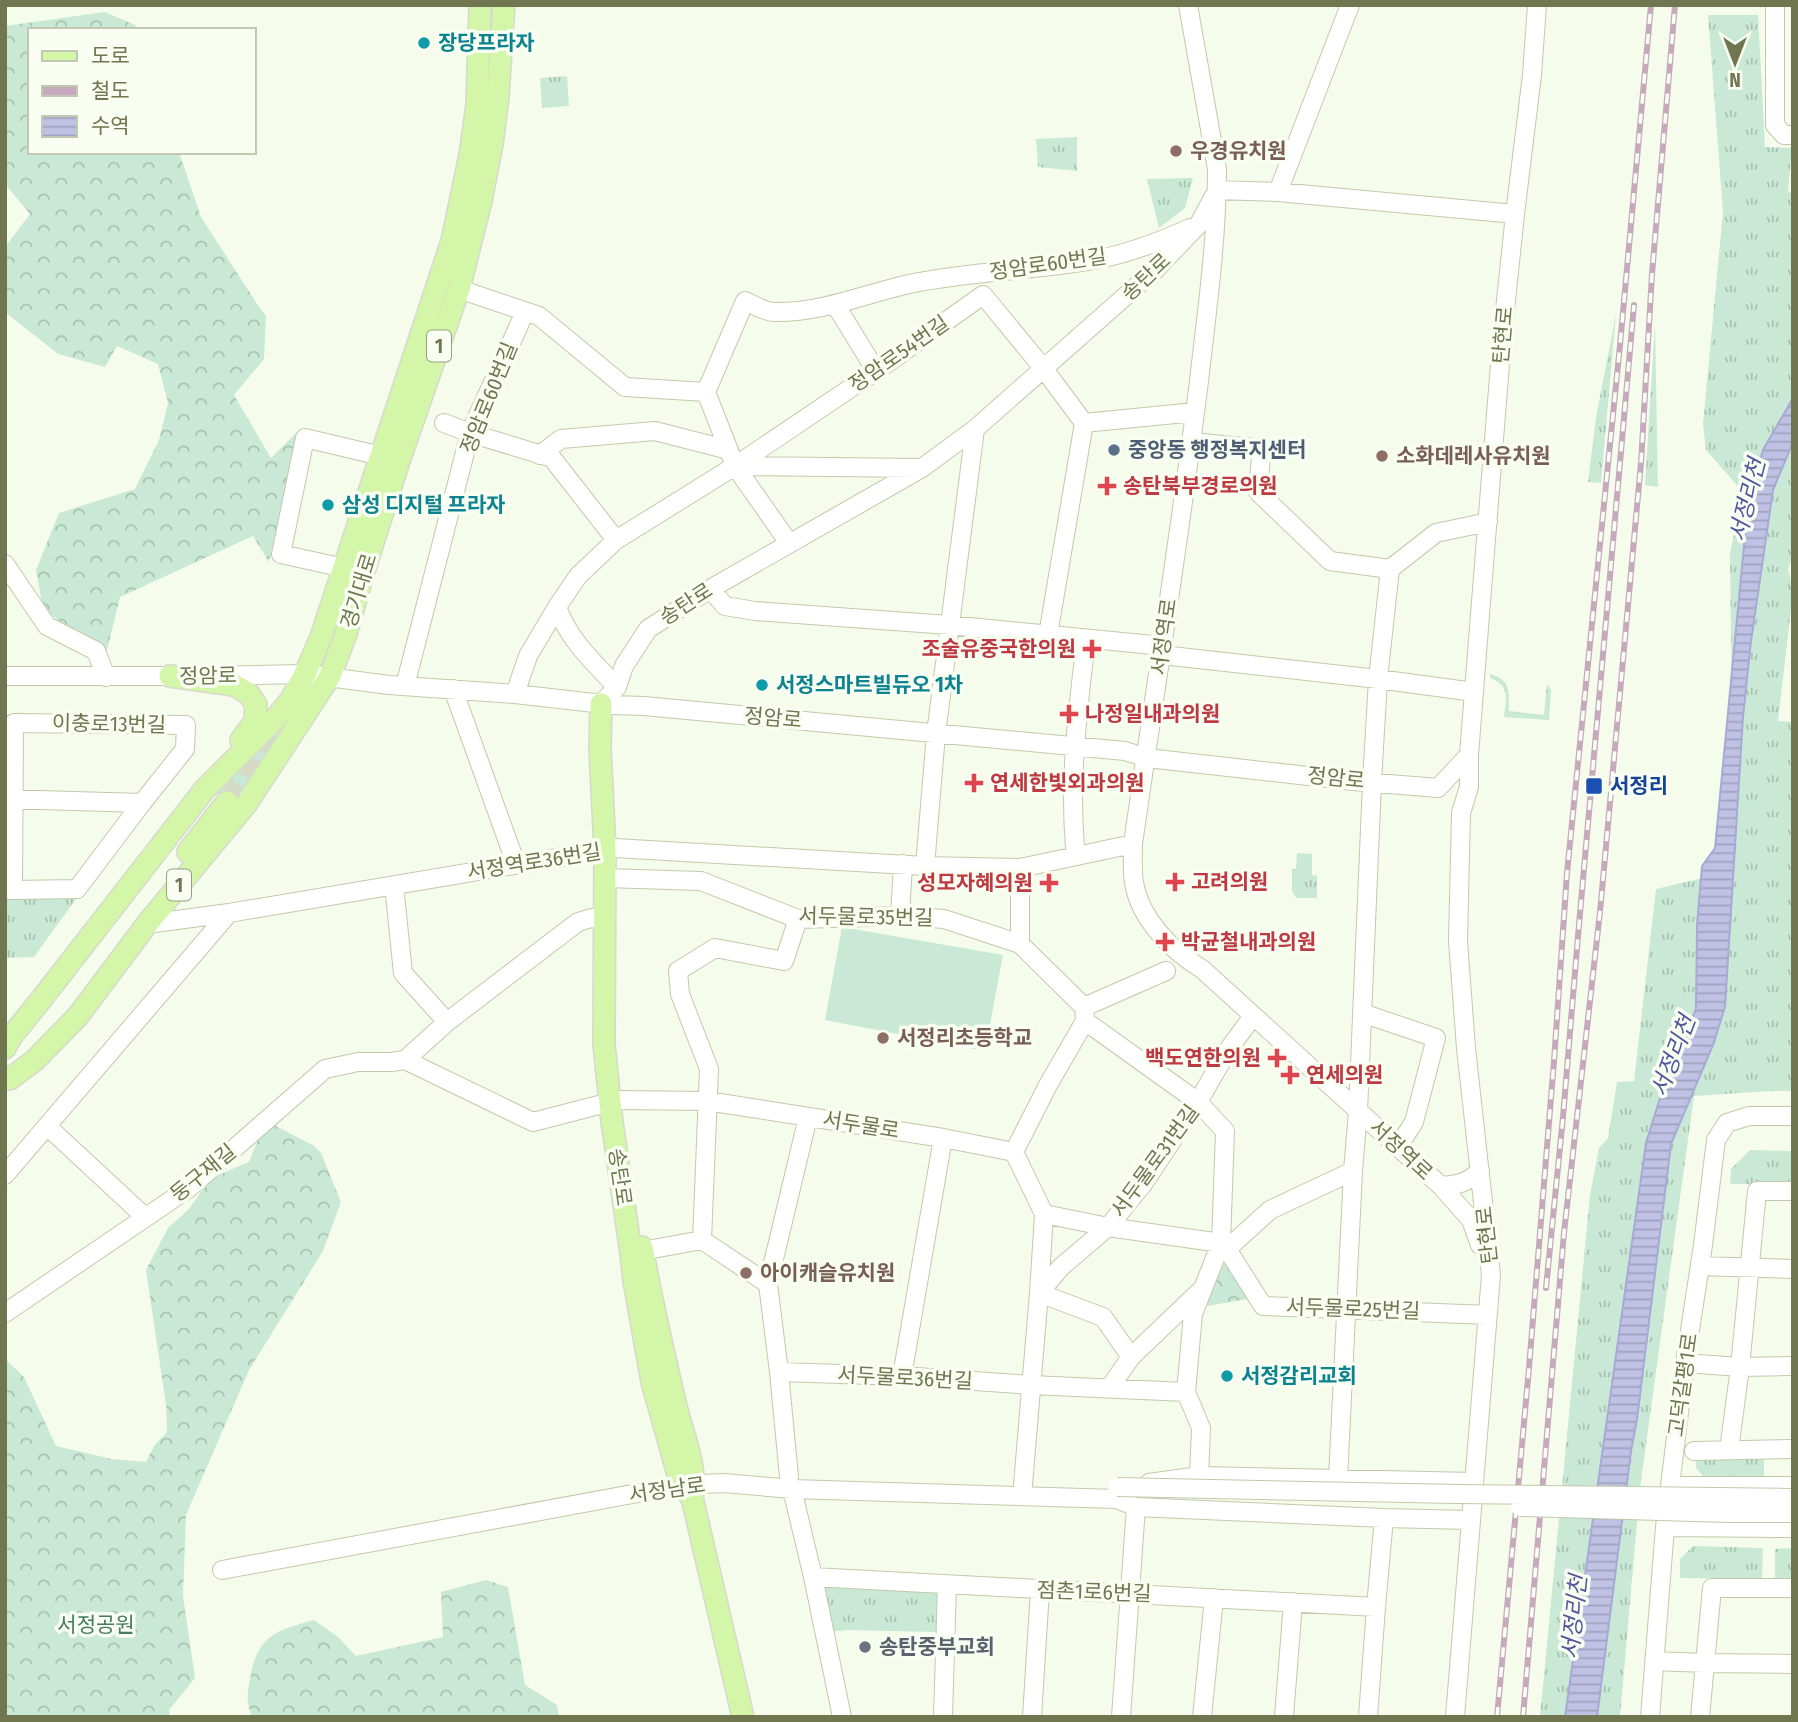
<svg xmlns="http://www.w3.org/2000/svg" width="1798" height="1722" viewBox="0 0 1798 1722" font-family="'Fira Sans Condensed','Noto Sans KR',sans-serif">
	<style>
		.grass { fill: url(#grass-tufts) }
		.forest { fill: url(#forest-crowns) }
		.pitch { fill: #c9e9d6 }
		.water { fill: url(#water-rules); stroke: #a7a9d6; stroke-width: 2 }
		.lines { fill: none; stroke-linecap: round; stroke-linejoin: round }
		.major-tunnel { stroke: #d4dac4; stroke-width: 21; stroke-dasharray: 21 10; stroke-linecap: butt }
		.minor-casing { stroke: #c2c9ab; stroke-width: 20 }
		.major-casing { stroke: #d7d9ce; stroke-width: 24 }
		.minor { stroke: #fff; stroke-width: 18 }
		.major { stroke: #d4f6a8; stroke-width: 21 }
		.rail-casing { stroke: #c6a9bc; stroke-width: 6 }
		.rail { stroke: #f9fef2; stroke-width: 3.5; stroke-dasharray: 10; stroke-linecap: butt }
		.minor-bridge-casing { stroke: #c2c9ab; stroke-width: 20; stroke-linecap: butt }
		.minor-bridge { stroke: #fff; stroke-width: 18 }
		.culture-dot { fill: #0f9aa8; stroke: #f9fef2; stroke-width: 2.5 }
		.education-dot { fill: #8d6e63; stroke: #f9fef2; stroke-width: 2.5 }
		.service-dot { fill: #5c6f8a; stroke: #f9fef2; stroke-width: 2.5 }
		.health-dot { fill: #e0444e; stroke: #f9fef2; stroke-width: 2.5 }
		.transit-dot { fill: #1a4fb4; stroke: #f9fef2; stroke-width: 2.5 }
		.worship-dot { fill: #6b7280; stroke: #f9fef2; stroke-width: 2.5 }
		.labels { text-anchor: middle; stroke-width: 7; stroke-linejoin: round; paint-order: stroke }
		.shield { fill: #f9fef2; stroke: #999f80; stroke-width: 2 }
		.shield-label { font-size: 19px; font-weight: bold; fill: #70764f }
		.culture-label { font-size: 21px; font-weight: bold; fill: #0d838f; stroke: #f9fef2; text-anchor: start }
		.education-label { font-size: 21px; font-weight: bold; fill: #785e54; stroke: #f9fef2; text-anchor: start }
		.street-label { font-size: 21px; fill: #70764f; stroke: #f9fef2 }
		.service-label { font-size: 21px; font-weight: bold; fill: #4e5e75; stroke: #f9fef2; text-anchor: start }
		.health-label { font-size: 21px; font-weight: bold; fill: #be3a42; stroke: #f9fef2; text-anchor: start }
		.transit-label { font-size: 21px; font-weight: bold; fill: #164399; stroke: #f9fef2; text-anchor: start }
		.park-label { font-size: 21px; fill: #477b61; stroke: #f9fef2 }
		.worship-label { font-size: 21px; font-weight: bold; fill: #5b616d; stroke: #f9fef2; text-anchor: start }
		.water-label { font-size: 23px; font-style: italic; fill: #53559d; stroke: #f9fef2 }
	</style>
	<defs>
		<pattern id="grass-tufts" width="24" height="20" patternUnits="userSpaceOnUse" patternTransform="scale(1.75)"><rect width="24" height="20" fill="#c9e9d6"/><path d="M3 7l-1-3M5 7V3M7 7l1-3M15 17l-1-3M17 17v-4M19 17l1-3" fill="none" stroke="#a8c1b0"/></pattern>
		<pattern id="forest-crowns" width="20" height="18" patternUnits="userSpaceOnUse" patternTransform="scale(1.75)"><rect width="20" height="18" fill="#c9e9d6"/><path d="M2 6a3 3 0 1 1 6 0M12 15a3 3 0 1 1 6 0" fill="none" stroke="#a8c1b0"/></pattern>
		<pattern id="water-rules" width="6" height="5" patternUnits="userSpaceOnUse" patternTransform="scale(1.75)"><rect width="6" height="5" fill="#c0c2e5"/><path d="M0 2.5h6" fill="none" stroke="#a0a2bc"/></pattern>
	</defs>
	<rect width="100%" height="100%" fill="#f5fceb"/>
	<path class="grass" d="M1708 15H1758L1765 147 1792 148 1788 192 1793 193V558L1788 568 1793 592 1778 721 1793 722V1091H1769L1694 1096 1640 1488 1620 1717H1540L1590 1195 1599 1148 1608 1138 1617 1082 1634 1081 1656 889 1724 873 1732 720 1730 554 1742 491 1706 450 1703 424 1723 212Z
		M567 76 569 106 542 108 540 78Z
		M1077 137V171L1038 167 1036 139Z
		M1193 178 1185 208 1159 228 1147 179Z
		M1616 314 1601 483 1588 482 1596 417Z
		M1655 323 1658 487 1645 485Z
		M1490 674C1513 681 1508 692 1509 711L1544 715 1547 684 1551 690 1549 720 1504 717C1506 699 1511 686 1490 678Z
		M256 747H263L267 752V757L237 810 213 790Z
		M1297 853 1312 854V875L1317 876V898H1296L1292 891V869H1296Z
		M5 898 76 899 34 957 5 958Z
		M1750 1150 1793 1151V1184H1730L1731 1169Z
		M1764 1452V1476H1703L1696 1468V1454Z
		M1693 1546 1763 1548 1762 1579 1680 1578V1559Z
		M1793 1548V1580H1775V1549Z
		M818 1581 943 1589 942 1635 936 1632 847 1630 830 1632Z"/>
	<path class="forest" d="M105 12 135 25 137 30H30V152H179L201 217 259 307 266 316 264 359 234 395 271 458 301 428 269 562 253 536 120 597 106 654 101 643 61 622 43 609 36 570 59 513 135 489 159 440 168 403 158 364 117 346 105 367 58 354 5 312V247L30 214 5 184V26Z
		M274 1125 314 1146 321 1153 341 1202 323 1251 249 1370 186 1515 183 1596 195 1678 169 1710 170 1717H5V1359L24 1377 56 1446 112 1459 146 1462 154 1446 167 1432 166 1405 146 1270 168 1228 189 1209 211 1178 249 1162 257 1142Z
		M1231 1261 1254 1298 1201 1307 1220 1266Z
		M486 1580 508 1587 525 1685 557 1705 559 1717H252C246 1699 247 1697 250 1679 257 1636 276 1630 314 1620L338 1637 356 1656 443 1637 441 1592Z"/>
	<path class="pitch" d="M842 927 1003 955 985 1051 825 1020Z"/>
	<path class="water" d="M1793 398V442L1773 490 1751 641 1743 717 1725 1007 1713 1045 1671 1144 1637 1419 1631 1451 1597 1717H1565L1646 1143 1665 1082 1696 1009 1697 926 1702 866 1715 848 1747 515 1763 450Z"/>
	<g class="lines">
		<path class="major-tunnel" d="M227 802 296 712"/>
		<defs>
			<path id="minor" d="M1188 5 1217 169C1217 240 1207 310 1199 381 1180 536 1155 689 1133 844 1133 857 1132 871 1134 883 1140 919 1172 951 1202 969L1441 1186 1471 1220 1480 1245
				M1775 5V125L1784 135H1793
				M1217 190 1278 192 1515 214 1502 339 1481 602 1469 755V787L1461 813 1458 941 1466 1048 1491 1275 1455 1717
				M1278 192 1350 5
				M1515 214 1532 75 1537 5
				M459 289 539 316 625 387 706 392 735 466
				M835 304 876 371
				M706 392 745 301C754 305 765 312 774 312 821 313 865 294 909 284 970 271 1033 271 1094 260 1127 254 1159 242 1190 228
				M444 423 470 433 552 458 616 540
				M1192 442 1254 448 1261 456 1258 492 1330 561 1390 569 1436 533 1488 522
				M540 455 561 439 655 431 729 450
				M789 543 735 466 920 468
				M5 564 47 626 96 651 106 677
				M344 568 281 554 305 438 381 456
				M710 589 725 606 755 611 949 625 1163 646
				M557 607C568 639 594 663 617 687
				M1048 635 1084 423 1195 412
				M1162 655 1378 679 1474 692
				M5 676H182
				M213 676 305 674 389 685 515 694 612 705 644 706 1125 751 1147 758 1353 781 1438 788
				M405 686 470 433 525 312
				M453 689 516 864
				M515 694 528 656 557 607 578 576 616 540 735 466 876 371 983 295 1044 369 1084 423
				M601 704 617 687 624 666 648 629 710 589 922 468 975 429 1155 270 1199 224 1214 196
				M1438 788 1469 755
				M5 799 142 803
				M1076 856C1068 784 1078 711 1086 639
				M925 866 936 734 975 429
				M1020 868V944
				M605 878 701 881 798 919 900 916 944 919 1020 944 1084 1007 1085 1021 1198 1102 1225 1131 1221 1243 1193 1314 1186 1392
				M394 885 403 973 447 1022
				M5 890H13L77 889 142 803 185 749 186 725 14 723 13 890
				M900 916 903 864
				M147 924 229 913 615 848 925 866 1020 868 1133 844
				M1084 1007 1166 971
				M1362 1013 1436 1038 1414 1122 1398 1147
				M405 1060 447 1022 578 922 591 918 605 919
				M47 1126 145 1217
				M5 1175 229 913
				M1441 1186C1457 1185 1469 1183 1480 1170
				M1044 1214 1108 1227 1221 1243 1227 1249 1263 1306 1488 1315
				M702 1240 709 1069 680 994 678 971 715 948 784 961 798 919
				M702 1240 768 1284 779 1372 789 1477
				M1227 1249 1270 1210 1353 1171
				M631 1253 702 1240
				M1700 1266 1793 1269
				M768 1284 808 1117
				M5 1313 189 1188 325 1069 358 1062H391L405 1060 533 1122 618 1100 707 1101 943 1138 1014 1152
				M1131 1357 1103 1317 1039 1293 1061 1267 1108 1227 1143 1184 1198 1102 1228 1050 1253 1016
				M1685 1363 1740 1367 1793 1366
				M779 1372 902 1376 1031 1385 1186 1392 1201 1428 1199 1476
				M902 1376 943 1138
				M1110 1387 1131 1357 1199 1292
				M1729 1450 1740 1367 1757 1191H1793
				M1694 1451 1793 1449
				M1338 1479 1353 1171 1358 1111 1372 782 1378 679 1390 569
				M1149 1483 1199 1476 1474 1482
				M1023 1485 1039 1293 1044 1214 1014 1152 1048 1085 1085 1021
				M1670 1486H1793
				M792 1489 813 1577 842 1717
				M1665 1527 1793 1528
				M222 1570 681 1485 724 1483 792 1489 1117 1499 1136 1507 1384 1518 1471 1520
				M813 1577 1376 1607
				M1654 1661 1705 1663 1793 1664
				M943 1717 947 1585
				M1032 1717 1040 1590
				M1121 1717 1136 1507
				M1202 1717 1214 1598
				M1284 1717 1293 1602
				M1368 1717 1376 1607 1384 1518
				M1650 1717 1665 1527 1685 1363 1703 1245 1716 1140 1727 1123 1749 1116H1793
				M1700 1717 1712 1588H1793"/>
			<path id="major" d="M170 676 234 685 249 694 256 705 255 721 241 740
				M601 704 600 748 605 850 604 1044 612 1122 631 1253 634 1281 652 1382 681 1485 692 1498 694 1506 743 1717
				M188 852 227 802
				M5 1048 11 1037 40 1001 205 789 276 718 290 701 305 674 321 637 452 241 470 155 477 105 480 5
				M10 1079 35 1060 78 1016 147 924 247 803 330 676 346 634 364 571 399 461 459 289 481 201 492 144 498 96 504 5
				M642 1247C651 1299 663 1351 675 1402 682 1434 698 1466 692 1498"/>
		</defs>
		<use href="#minor" class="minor-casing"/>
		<use href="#major" class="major-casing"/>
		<use href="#minor" class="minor"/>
		<use href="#major" class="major"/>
		<defs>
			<path id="rail" d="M1546 1288 1563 1117 1578 936 1634 305
				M1497 1717 1529 1368 1554 1061 1567 873 1620 345 1651 5
				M1523 1717 1564 1233 1600 912 1641 463 1652 274 1675 5"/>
		</defs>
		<use href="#rail" class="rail-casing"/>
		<use href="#rail" class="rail"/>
		<defs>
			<path id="minor-bridge" d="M1117 1487 1457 1494 1793 1498
				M1520 1507 1728 1513H1793"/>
		</defs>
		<use href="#minor-bridge" class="minor-bridge-casing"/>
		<use href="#minor-bridge" class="minor-bridge"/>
	</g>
	<g class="culture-dot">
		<circle cx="424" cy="43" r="7"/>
		<circle cx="328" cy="505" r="7"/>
		<circle cx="762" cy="685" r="7"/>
		<circle cx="1227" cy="1376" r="7"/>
	</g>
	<g class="education-dot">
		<circle cx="1176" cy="151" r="7"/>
		<circle cx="1382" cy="456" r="7"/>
		<circle cx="883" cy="1038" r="7"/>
		<circle cx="746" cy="1273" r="7"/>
	</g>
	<circle class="service-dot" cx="1114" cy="450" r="7"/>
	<g class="health-dot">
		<path d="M1103.5 475.5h7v7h7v7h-7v7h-7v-7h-7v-7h7z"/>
		<path d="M1088.5 638.5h7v7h7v7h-7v7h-7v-7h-7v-7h7z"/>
		<path d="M1065.5 703.5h7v7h7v7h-7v7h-7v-7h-7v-7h7z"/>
		<path d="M970.5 772.5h7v7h7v7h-7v7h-7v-7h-7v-7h7z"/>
		<path d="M1171.5 871.5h7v7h7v7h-7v7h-7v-7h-7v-7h7z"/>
		<path d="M1045.5 872.5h7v7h7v7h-7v7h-7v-7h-7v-7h7z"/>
		<path d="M1161.5 931.5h7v7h7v7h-7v7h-7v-7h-7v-7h7z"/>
		<path d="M1273.5 1047.5h7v7h7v7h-7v7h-7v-7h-7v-7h7z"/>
		<path d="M1286.5 1064.5h7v7h7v7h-7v7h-7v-7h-7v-7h7z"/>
	</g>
	<rect class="transit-dot" x="1585" y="777" width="18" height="18" rx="3.5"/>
	<circle class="worship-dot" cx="865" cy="1647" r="7"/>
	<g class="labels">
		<g class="shield">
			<rect x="427" y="330.5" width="24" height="31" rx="5"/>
			<rect x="167" y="869.5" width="24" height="31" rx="5"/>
		</g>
		<g class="shield-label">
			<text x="439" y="353">1</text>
			<text x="179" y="892">1</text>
		</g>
		<g class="culture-label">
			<text x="438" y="50">장당프라자</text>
			<text x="342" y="512">삼성 디지털 프라자</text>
			<text x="776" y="692">서정스마트빌듀오 1차</text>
			<text x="1241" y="1383">서정감리교회</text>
		</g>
		<g class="education-label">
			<text x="1190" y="158">우경유치원</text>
			<text x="1396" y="463">소화데레사유치원</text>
			<text x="897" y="1045">서정리초등학교</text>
			<text x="760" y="1280">아이캐슬유치원</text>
		</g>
		<g class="street-label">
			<text transform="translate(1048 264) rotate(-8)" y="7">정암로60번길</text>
			<text transform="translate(1146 277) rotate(-43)" y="7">송탄로</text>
			<text transform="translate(1503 335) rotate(-85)" y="7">탄현로</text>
			<text transform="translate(899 354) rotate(-35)" y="7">정암로54번길</text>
			<text transform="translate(489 398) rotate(-68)" y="7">정암로60번길</text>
			<text transform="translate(359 591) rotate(-73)" y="7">경기대로</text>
			<text transform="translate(686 604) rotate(-33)" y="7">송탄로</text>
			<text transform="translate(1164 637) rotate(-82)" y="7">서정역로</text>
			<text transform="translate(208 676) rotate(-1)" y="7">정암로</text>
			<text transform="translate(773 718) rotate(5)" y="7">정암로</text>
			<text transform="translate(109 724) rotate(1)" y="7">이충로13번길</text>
			<text transform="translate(1336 778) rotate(6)" y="7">정암로</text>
			<text transform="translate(534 862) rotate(-9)" y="7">서정역로36번길</text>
			<text transform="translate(866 917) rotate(1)" y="7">서두물로35번길</text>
			<text transform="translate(861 1125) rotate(9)" y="7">서두물로</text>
			<text transform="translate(1401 1150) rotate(43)" y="7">서정역로</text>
			<text transform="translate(1155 1161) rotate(-54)" y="7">서두물로31번길</text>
			<text transform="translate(203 1173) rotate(-39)" y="7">둥구재길</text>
			<text transform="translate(620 1177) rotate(82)" y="7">송탄로</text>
			<text transform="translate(1487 1235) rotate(-96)" y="7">탄현로</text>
			<text transform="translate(1353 1309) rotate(2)" y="7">서두물로25번길</text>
			<text transform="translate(905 1378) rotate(3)" y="7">서두물로36번길</text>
			<text transform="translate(1683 1385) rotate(-82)" y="7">고덕갈평1로</text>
			<text transform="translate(667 1490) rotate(-8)" y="7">서정남로</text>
			<text transform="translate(1094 1592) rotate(2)" y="7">점촌1로6번길</text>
		</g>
		<g class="service-label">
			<text x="1128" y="457">중앙동 행정복지센터</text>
		</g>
		<g class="health-label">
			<text x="1123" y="493">송탄북부경로의원</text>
			<text x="1076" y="656" text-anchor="end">조술유중국한의원</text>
			<text x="1085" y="721">나정일내과의원</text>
			<text x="990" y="790">연세한빛외과의원</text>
			<text x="1191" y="889">고려의원</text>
			<text x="1033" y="890" text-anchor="end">성모자혜의원</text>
			<text x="1181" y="949">박균철내과의원</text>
			<text x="1261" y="1065" text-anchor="end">백도연한의원</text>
			<text x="1306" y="1082">연세의원</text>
		</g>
		<g class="transit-label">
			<text x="1610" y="793">서정리</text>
		</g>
		<g class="park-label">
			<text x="96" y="1632">서정공원</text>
		</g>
		<g class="worship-label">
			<text x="879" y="1654">송탄중부교회</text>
		</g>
		<g class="water-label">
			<text transform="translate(1747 500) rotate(-76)" y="8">서정리천</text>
			<text transform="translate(1673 1056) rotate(-69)" y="8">서정리천</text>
			<text transform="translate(1574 1617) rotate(-84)" y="8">서정리천</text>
		</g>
	</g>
	<rect width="1798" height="1722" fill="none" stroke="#70764f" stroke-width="14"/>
	<rect x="28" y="28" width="228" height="126" fill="#f9fef2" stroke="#c2c8b1" stroke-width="2"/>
	<rect x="42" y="51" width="35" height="10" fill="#d4f6a8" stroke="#c2c8b1" stroke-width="2"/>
	<text x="91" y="63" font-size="21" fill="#70764f">도로</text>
	<rect x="42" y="86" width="35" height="10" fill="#c6a9bc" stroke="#c2c8b1" stroke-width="2"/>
	<text x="91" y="98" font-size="21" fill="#70764f">철도</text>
	<rect x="42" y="116" width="35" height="21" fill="url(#water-rules)" stroke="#c2c8b1" stroke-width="2"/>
	<text x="91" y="133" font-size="21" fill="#70764f">수역</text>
	<g transform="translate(1735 63) rotate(180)" stroke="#f9fef2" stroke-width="5" paint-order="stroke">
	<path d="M0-5L12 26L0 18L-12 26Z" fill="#70764f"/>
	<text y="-10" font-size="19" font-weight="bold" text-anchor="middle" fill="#70764f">N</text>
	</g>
</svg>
